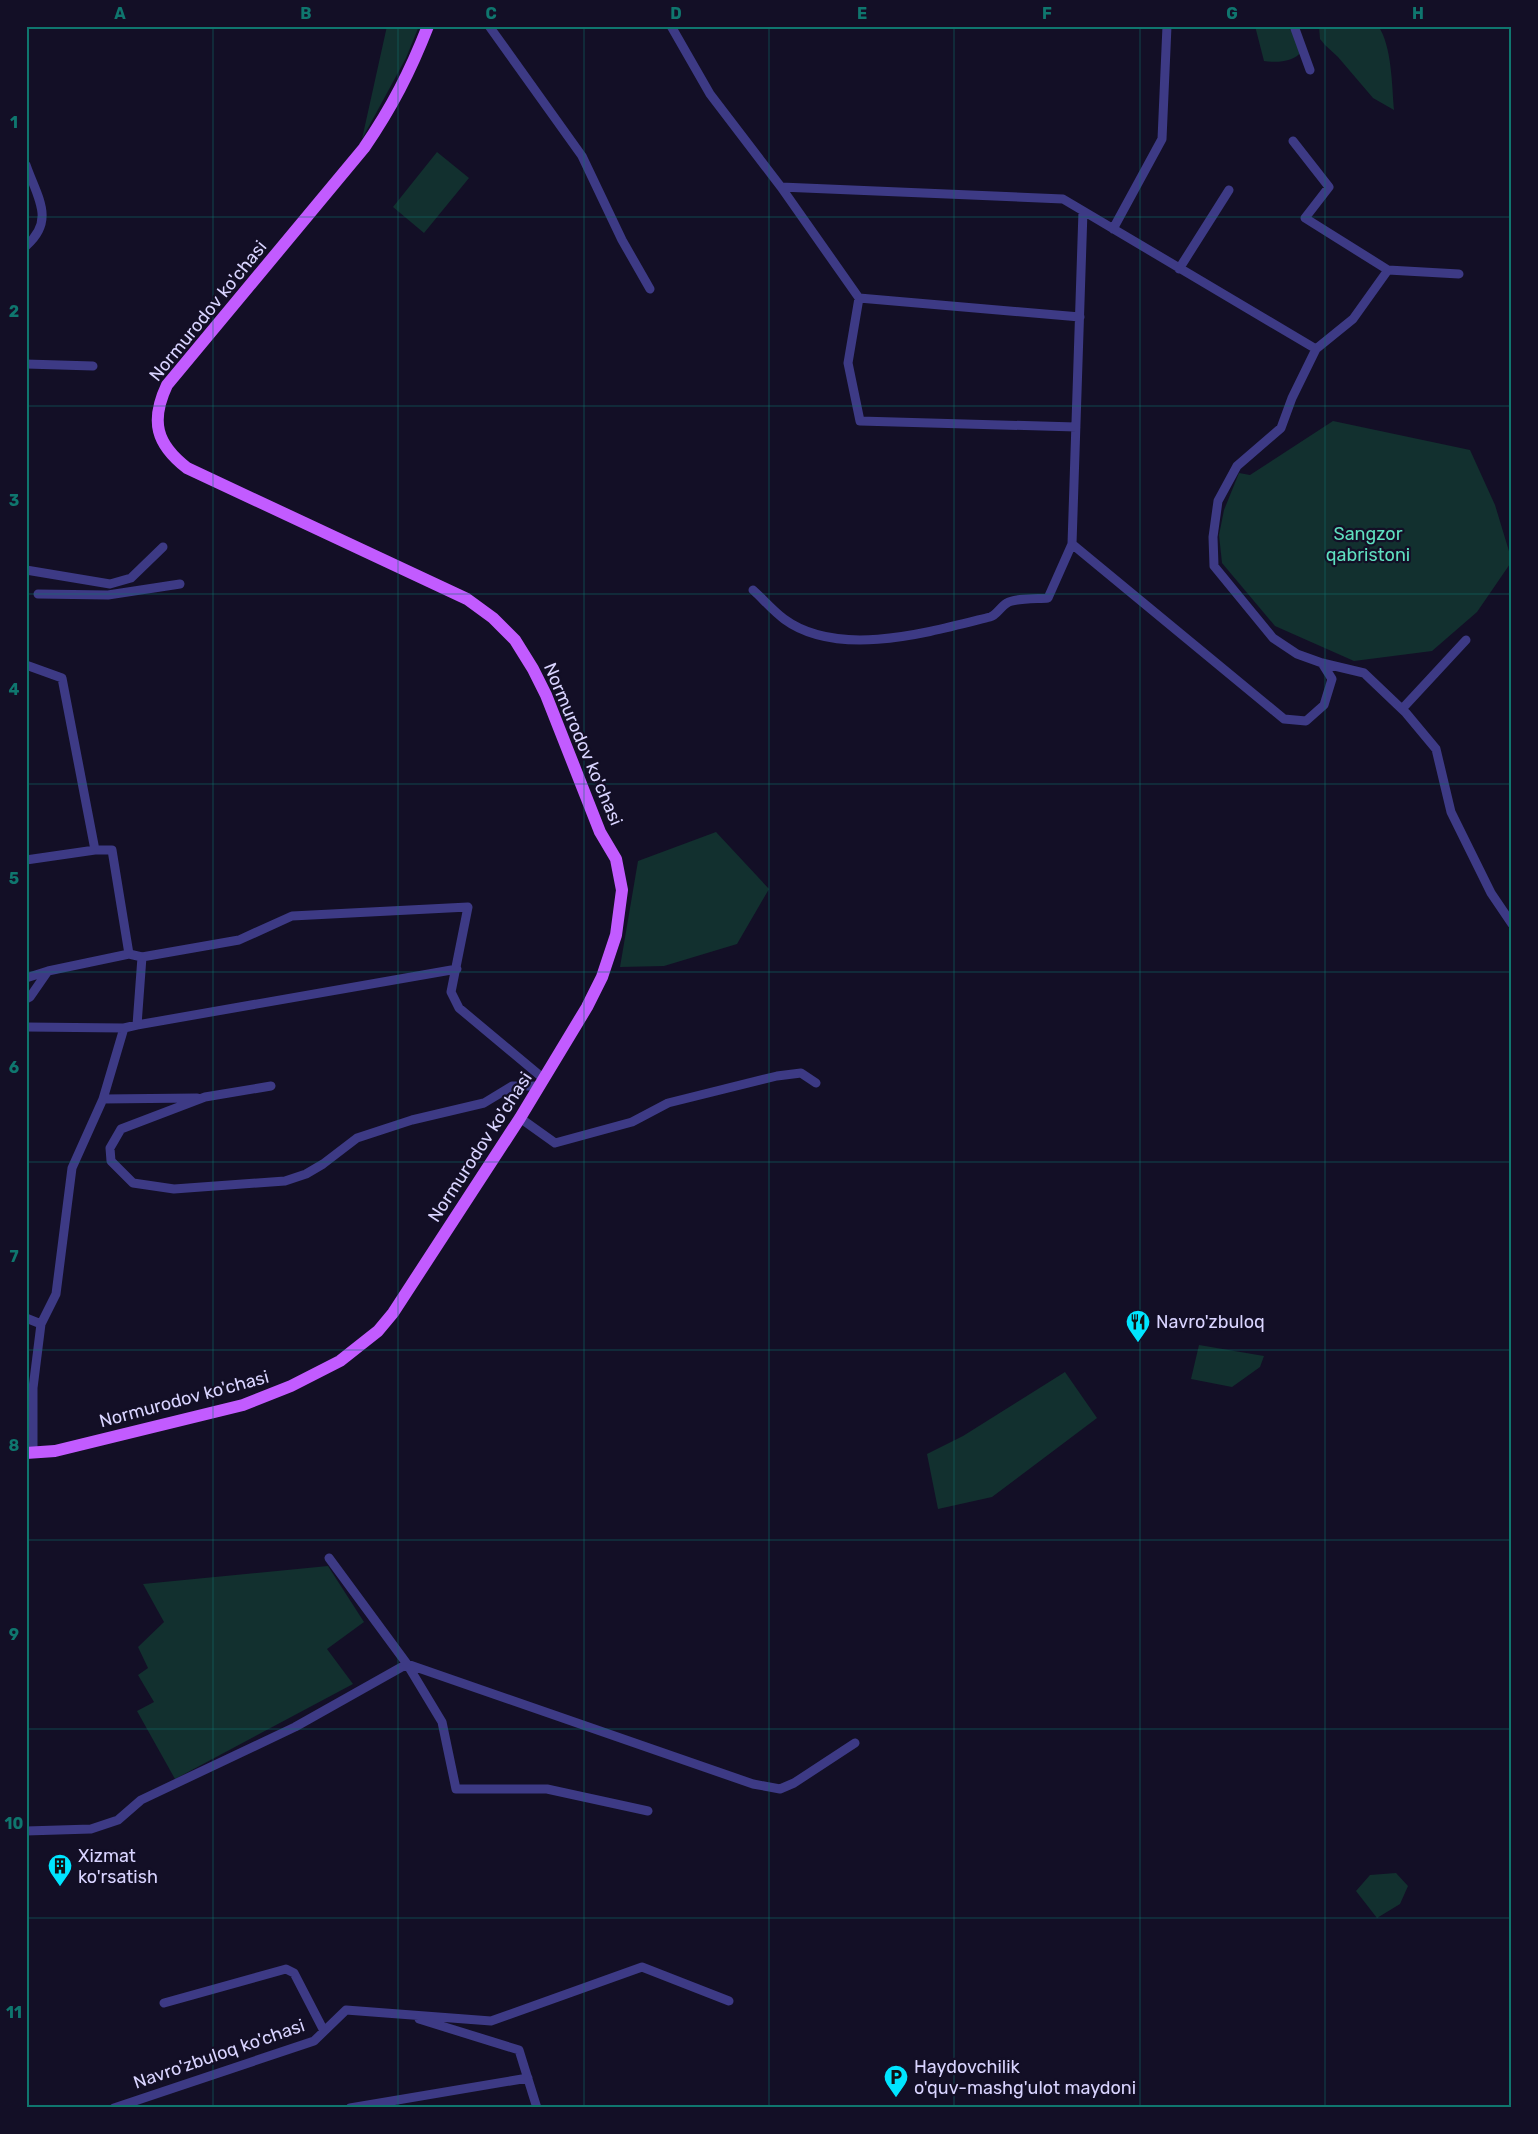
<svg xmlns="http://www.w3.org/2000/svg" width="1538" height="2134" viewBox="0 0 1538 2134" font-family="Rubik,sans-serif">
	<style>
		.green { fill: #12302f }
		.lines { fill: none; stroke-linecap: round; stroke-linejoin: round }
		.street { stroke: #3d3a85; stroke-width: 9 }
		.primary { stroke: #c25bff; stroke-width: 12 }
		.grid { fill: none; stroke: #0f766e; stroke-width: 1; stroke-opacity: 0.55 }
		.labels { text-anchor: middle; stroke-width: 4.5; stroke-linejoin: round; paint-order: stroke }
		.street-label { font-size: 18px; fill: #d9d4ff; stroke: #130f26 }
		.park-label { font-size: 18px; fill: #5fe0c0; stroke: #130f26 }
		.poi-label { font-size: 18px; fill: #d9d4ff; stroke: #130f26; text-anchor: start }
		.neatline { fill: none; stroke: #0f766e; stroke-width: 2 }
		.grid-label { font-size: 16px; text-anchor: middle; font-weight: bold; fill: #0f766e }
	</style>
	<rect width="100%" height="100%" fill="#130f26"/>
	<path class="green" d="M387 26H419L406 58 362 139Z
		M1255 26H1286L1293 32 1302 51C1294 62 1277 63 1264 61Z
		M1319 26H1378C1392 45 1392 87 1394 110L1373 98 1338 57 1325 45 1320 39Z
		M437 152 469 178 424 233 393 207Z
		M1333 421 1470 450 1495 505 1512 561 1477 612 1432 651 1354 661 1275 626 1222 563 1219 535 1224 510 1239 473 1250 475Z
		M716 832 769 889 737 944 664 966 620 967 638 861Z
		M1199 1345 1264 1356 1260 1367 1232 1387 1191 1379Z
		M1065 1372 1097 1418 992 1497 938 1509 927 1454 963 1436Z
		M328 1566 364 1622 327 1649 353 1684 175 1779 137 1711 154 1702 138 1675 148 1668 138 1647 164 1622 143 1584Z
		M1396 1873 1408 1886 1400 1904 1377 1918 1356 1891 1370 1875Z"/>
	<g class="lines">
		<path class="street" d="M489 26 582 156 622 240 650 289
			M671 26 710 94 781 187 859 298 1080 317
			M1294 26 1310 70
			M1293 141 1329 187 1305 218 1388 270
			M26 165C37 197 56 220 26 246
			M781 187 1063 199 1316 349 1353 319 1388 270 1459 274
			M1113 229 1162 139 1167 26
			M1179 269 1229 190
			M859 298 848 363 860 421 1076 427
			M1316 349 1292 398 1281 428 1237 466 1218 501 1213 537 1214 566 1273 638 1297 654 1322 663 1364 673 1406 713 1436 749 1451 812 1491 893 1512 924
			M26 364 93 366
			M1072 544 1284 719 1306 721 1324 705 1332 679 1322 663
			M26 570 110 584 131 578 163 547
			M753 590C763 599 773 611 784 619 838 659 930 632 990 617 997 615 1000 607 1007 603 1014 598 1039 599 1048 598L1072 544 1083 211
			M38 594 108 595 180 584
			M26 665 62 678 95 850H112L129 954 48 971 26 978
			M1402 709 1466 640
			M26 860 95 850
			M142 957 239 940 292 916 468 907 451 992 459 1008 544 1079
			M26 999 30 997 48 971
			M137 1025 457 969
			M26 1027 124 1028
			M271 1086 205 1097 121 1129 110 1148 111 1161 133 1183 174 1189 285 1181 306 1174 323 1164 357 1138 412 1120 484 1103 512 1086H540
			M103 1099 197 1098
			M520 1118 555 1143 632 1122 668 1103 777 1076 801 1073 816 1083
			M26 1318 41 1324
			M33 1453V1388L41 1324 56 1294 72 1168 103 1099 124 1028 137 1025 142 957 129 954
			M329 1558 407 1664 753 1784 780 1789 794 1783 855 1743
			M26 1831 91 1829 118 1820 141 1800 295 1727 407 1664 442 1722 456 1789H547L648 1811
			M164 2003 286 1969 294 1973 324 2031
			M419 2019 519 2050 537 2108
			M114 2108 314 2041 346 2010 491 2021 642 1967 729 2001
			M350 2108 528 2078"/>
		<path class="primary" d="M26 1453 55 1451 243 1405 291 1386 340 1361 378 1331 393 1313 520 1118 587 1007 602 977 616 935 622 890 616 859 600 832 546 695 533 669 515 640 493 618 467 599 187 468C156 444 150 421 167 385L364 148C392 107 410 72 428 26"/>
	</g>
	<path class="grid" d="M213 26V2108M398 26V2108M584 26V2108M769 26V2108M954 26V2108M1140 26V2108M1325 26V2108M26 217H1512M26 406H1512M26 594H1512M26 784H1512M26 972H1512M26 1162H1512M26 1350H1512M26 1540H1512M26 1729H1512M26 1918H1512"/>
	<defs>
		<symbol id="restaurant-pin" viewBox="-11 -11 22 30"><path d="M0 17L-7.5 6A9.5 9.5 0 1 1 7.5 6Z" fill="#00e5ff" stroke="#130f26"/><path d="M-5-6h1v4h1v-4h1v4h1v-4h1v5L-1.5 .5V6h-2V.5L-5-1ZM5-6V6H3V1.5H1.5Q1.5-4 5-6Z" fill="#111"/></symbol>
		<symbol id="building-pin" viewBox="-11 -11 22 30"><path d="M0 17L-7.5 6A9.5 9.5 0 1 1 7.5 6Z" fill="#00e5ff" stroke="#130f26"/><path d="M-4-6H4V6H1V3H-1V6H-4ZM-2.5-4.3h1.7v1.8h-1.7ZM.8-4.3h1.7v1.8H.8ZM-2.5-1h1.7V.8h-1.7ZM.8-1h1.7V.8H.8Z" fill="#111"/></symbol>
		<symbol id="parking-pin" viewBox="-11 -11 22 30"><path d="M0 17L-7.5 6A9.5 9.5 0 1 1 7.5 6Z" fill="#00e5ff" stroke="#130f26"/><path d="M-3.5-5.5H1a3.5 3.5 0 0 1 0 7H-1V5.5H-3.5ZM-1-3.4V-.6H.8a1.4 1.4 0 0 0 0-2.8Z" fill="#111"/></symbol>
	</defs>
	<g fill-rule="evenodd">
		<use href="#restaurant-pin" x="1124" y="1308" width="28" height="38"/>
		<use href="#building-pin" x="46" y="1852" width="28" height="38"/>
		<use href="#parking-pin" x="882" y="2063" width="28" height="38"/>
	</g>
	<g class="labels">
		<g class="street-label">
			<text transform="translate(208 311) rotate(-51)" y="6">Normurodov ko'chasi</text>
			<text transform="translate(583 744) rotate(67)" y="6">Normurodov ko'chasi</text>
			<text transform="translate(480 1147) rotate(-57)" y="6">Normurodov ko'chasi</text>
			<text transform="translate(184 1399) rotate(-15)" y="6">Normurodov ko'chasi</text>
			<text transform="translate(219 2054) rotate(-19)" y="6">Navro'zbuloq ko'chasi</text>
		</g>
		<g class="park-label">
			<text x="1368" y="540">Sangzor<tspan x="1368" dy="21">qabristoni</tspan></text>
		</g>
		<g class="poi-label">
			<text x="1156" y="1328">Navro'zbuloq</text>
			<text x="78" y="1862">Xizmat<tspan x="78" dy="21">ko'rsatish</tspan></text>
			<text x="914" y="2073">Haydovchilik<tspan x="914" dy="21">o'quv-mashg'ulot maydoni</tspan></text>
		</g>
	</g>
	<rect width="1538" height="2134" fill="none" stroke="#130f26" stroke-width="55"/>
	<rect x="28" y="28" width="1482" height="2078" class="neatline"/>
	<g class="grid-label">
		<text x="120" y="19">A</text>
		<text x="306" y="19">B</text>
		<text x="491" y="19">C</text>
		<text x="676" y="19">D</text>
		<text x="862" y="19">E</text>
		<text x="1047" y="19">F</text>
		<text x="1232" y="19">G</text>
		<text x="1418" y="19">H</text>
		<text x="14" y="128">1</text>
		<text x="14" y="317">2</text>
		<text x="14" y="506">3</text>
		<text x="14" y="695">4</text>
		<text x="14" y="884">5</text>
		<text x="14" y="1073">6</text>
		<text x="14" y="1262">7</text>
		<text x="14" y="1451">8</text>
		<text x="14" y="1640">9</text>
		<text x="14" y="1829">10</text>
		<text x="14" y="2018">11</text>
	</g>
</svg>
